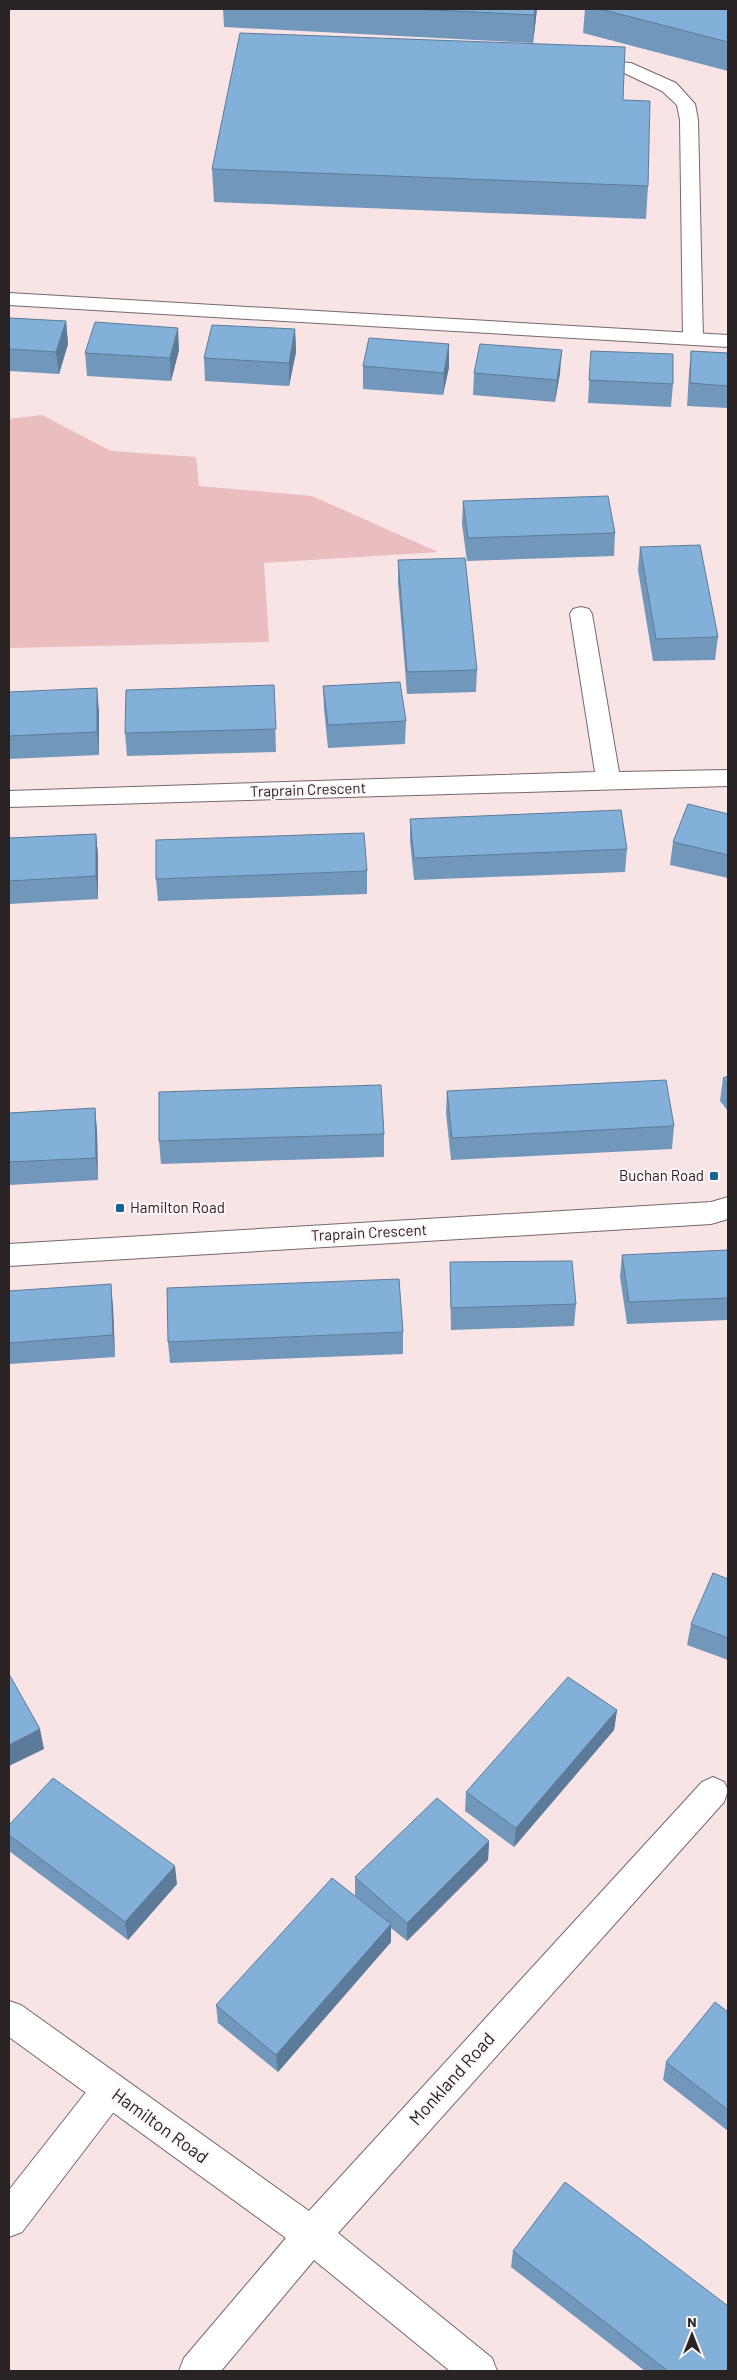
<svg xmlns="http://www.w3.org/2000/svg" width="737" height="2380" viewBox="0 0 737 2380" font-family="Barlow,sans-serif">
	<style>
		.green { fill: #eabdbf }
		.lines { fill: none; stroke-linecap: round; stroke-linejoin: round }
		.lane-casing { stroke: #796868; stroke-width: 2 }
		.street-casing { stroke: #796868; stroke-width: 2 }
		.secondary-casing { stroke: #796868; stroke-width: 2 }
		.lane { fill: #fff; fill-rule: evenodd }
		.street { fill: #fff; fill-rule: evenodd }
		.secondary { fill: #fff; fill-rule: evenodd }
		.wall { fill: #7197bb }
		.shaded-wall { fill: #5c7b98 }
		.building { fill: #83b0d9; stroke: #5c7b98 }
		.poi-dot { fill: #1b6195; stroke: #fdf4f5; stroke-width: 2 }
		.labels { text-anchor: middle; stroke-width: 4; stroke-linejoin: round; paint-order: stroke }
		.street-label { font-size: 15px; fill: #2a2323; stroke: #fdf4f5 }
		.poi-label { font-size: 15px; fill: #2a2323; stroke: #fdf4f5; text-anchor: end }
		.near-street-label { font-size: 18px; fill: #2a2323; stroke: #fdf4f5 }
	</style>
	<rect width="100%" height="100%" fill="#f8e4e4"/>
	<path class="green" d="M42 415 111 451 196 457 199 486 312 496 438 552 264 563 269 642 9 648V419Z"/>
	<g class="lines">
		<defs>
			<path id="lane" d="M587 60 631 63 676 83 695 104 698 120 703 339 700 343 693 345 686 343 683 339 680 120 677 105 662 91 622 72 581 70 578 66 581 62Z
				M110 2072 122 2077 127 2089 122 2101 22 2232 9 2237V2190L98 2077Z"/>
			<path id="street" d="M581 607 589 609 592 614 619 772 728 770V786L9 807V791L595 772 570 614 573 609Z
				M728 1197V1219L711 1224 9 1266V1244L711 1202Z
				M713 1777 724 1782 728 1790 724 1802 338 2233 492 2358 497 2371H450L314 2260 221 2371H179L184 2358 286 2238 9 2037V2001L21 2005 309 2211 702 1782Z"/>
			<path id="secondary" d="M9 293 728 335V347L9 305Z"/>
		</defs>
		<use href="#lane" class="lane-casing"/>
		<use href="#street" class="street-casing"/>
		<use href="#secondary" class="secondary-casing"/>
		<use href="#lane" class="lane"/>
		<use href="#street" class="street"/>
		<use href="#secondary" class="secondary"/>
	</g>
	<path class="wall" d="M223 9H537L533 43 224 27Z
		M585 9H728V71L583 33Z
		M623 100 648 186 646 219 214 202 212 169Z
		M9 318 66 321 68 344 59 374 9 371Z
		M295 329 296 352 289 386 205 381 204 358Z
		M449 344V367L443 395 363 389V366Z
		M179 350 171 381 87 376 85 353Z
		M591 351 673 384 671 407 588 403Z
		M691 351 728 353V408L687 406 689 373Z
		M474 373H560L555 402 473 395Z
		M463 501 615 533 614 556 467 561 462 524Z
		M640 547 718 637 715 660 653 661 638 570Z
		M398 560 477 670 476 692 407 694 398 583Z
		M274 685 276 752 127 756 125 733Z
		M323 686 406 721 405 744 328 748 324 709Z
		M9 692 99 711V755L9 759Z
		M728 814V878L670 865 673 842Z
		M410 819 627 849 625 872 414 880 410 841Z
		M96 834 98 856V899L9 904V838Z
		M367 871V894L158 901 156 879Z
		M728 1076V1111L720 1101 723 1078Z
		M447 1091 674 1126 672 1149 451 1160 446 1113Z
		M95 1108 97 1131 98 1180 9 1185V1113Z
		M384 1134V1157L161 1164 159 1141Z
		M728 1250V1320L627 1324 620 1277 622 1255Z
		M450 1262 576 1304 574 1326 451 1330 450 1284Z
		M9 1291 113 1306 115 1357 9 1364Z
		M403 1332V1354L170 1363 168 1342Z
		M728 1579V1660L687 1645 691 1624Z
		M617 1710 614 1730 514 1847 465 1811 466 1792Z
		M9 1825 177 1884 128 1940 9 1851Z
		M489 1841 488 1860 407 1941 391 1928V1942L278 2072 218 2023 216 2005 355 1896V1877Z
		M728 2012V2131L663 2080 666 2062Z
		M513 2251 728 2371H645L511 2267Z"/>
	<path class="shaded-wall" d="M535 9H537L533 43 534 15Z
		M66 321 68 344 59 374 56 352Z
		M178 328 179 350 171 381 170 358Z
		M295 329 296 352 289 386V363Z
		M449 344V367L443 395 444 373Z
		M562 350 560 373 555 402 557 380Z
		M97 688 99 711V755L97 732Z
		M96 834 98 856V899L96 876Z
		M95 1108 97 1131 98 1180 96 1158Z
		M111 1284 113 1306 115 1357 113 1335Z
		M617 1710 614 1730 514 1847 516 1828Z
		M40 1729 44 1749 9 1766V1745Z
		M489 1841 488 1860 407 1941V1923Z
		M175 1866 177 1884 128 1940 125 1922Z
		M391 1924V1942L278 2072 276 2055Z"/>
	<path class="building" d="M414 9H535L534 15Z
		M600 9H728V42Z
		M240 33 625 47 623 100 650 101 648 186 212 169Z
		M9 318 66 321 56 352 9 349Z
		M95 322 178 328 170 358 85 353Z
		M212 325 295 329 289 363 204 358Z
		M369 338 449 344 444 373 363 366Z
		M480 344 562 350 557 380 474 373Z
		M591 351 673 354V384L589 380Z
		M691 351 728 353V386L690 383Z
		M608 496 615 533 468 538 463 501Z
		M700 545 718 637 656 639 640 547Z
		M465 558 477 670 407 672 398 560Z
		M400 682 406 721 328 725 323 686Z
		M274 685 276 729 125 733 126 690Z
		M97 688V732L9 736V692Z
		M688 804 728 814V855L673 842Z
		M621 810 627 849 414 858 410 819Z
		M364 833 367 871 156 879V840Z
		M96 834V876L9 881V838Z
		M728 1076V1085L723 1078Z
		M666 1080 674 1126 452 1138 447 1091Z
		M381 1085 384 1134 159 1141V1092Z
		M95 1108 96 1158 9 1162V1113Z
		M728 1250V1298L629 1302 622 1255Z
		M572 1261 576 1304 451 1308 450 1262Z
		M399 1279 403 1332 168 1342 167 1288Z
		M111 1284 113 1335 9 1343V1291Z
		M713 1573 728 1579V1638L691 1624Z
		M9 1674 40 1729 9 1745Z
		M568 1677 617 1710 516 1828 466 1792Z
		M53 1778 175 1866 125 1922 9 1835V1825Z
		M437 1798 489 1841 407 1923 355 1877Z
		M332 1878 391 1924 276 2055 216 2005Z
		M715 2002 728 2012V2110L666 2062Z
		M565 2182 728 2306V2371H668L513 2251Z"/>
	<g class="poi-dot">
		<rect x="709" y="1171" width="10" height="10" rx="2.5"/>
		<rect x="115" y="1203" width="10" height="10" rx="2.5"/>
	</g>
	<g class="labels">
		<g class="street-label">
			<text transform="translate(308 790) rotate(-2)" y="5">Traprain Crescent</text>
			<text transform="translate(369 1233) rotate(-3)" y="5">Traprain Crescent</text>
		</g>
		<g class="poi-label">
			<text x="704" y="1181">Buchan Road</text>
			<text x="130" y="1213" text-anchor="start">Hamilton Road</text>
		</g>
		<g class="near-street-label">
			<text transform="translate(452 2079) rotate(-48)" y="6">Monkland Road</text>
			<text transform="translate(160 2126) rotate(36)" y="6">Hamilton Road</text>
		</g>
	</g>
	<rect width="737" height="2380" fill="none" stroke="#2a2323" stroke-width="20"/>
	<g transform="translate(692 2335)" stroke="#fdf4f5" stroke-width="4" paint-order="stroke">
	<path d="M0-4L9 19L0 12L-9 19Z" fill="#2a2323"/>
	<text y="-8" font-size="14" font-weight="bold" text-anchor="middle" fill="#2a2323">N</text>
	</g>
</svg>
